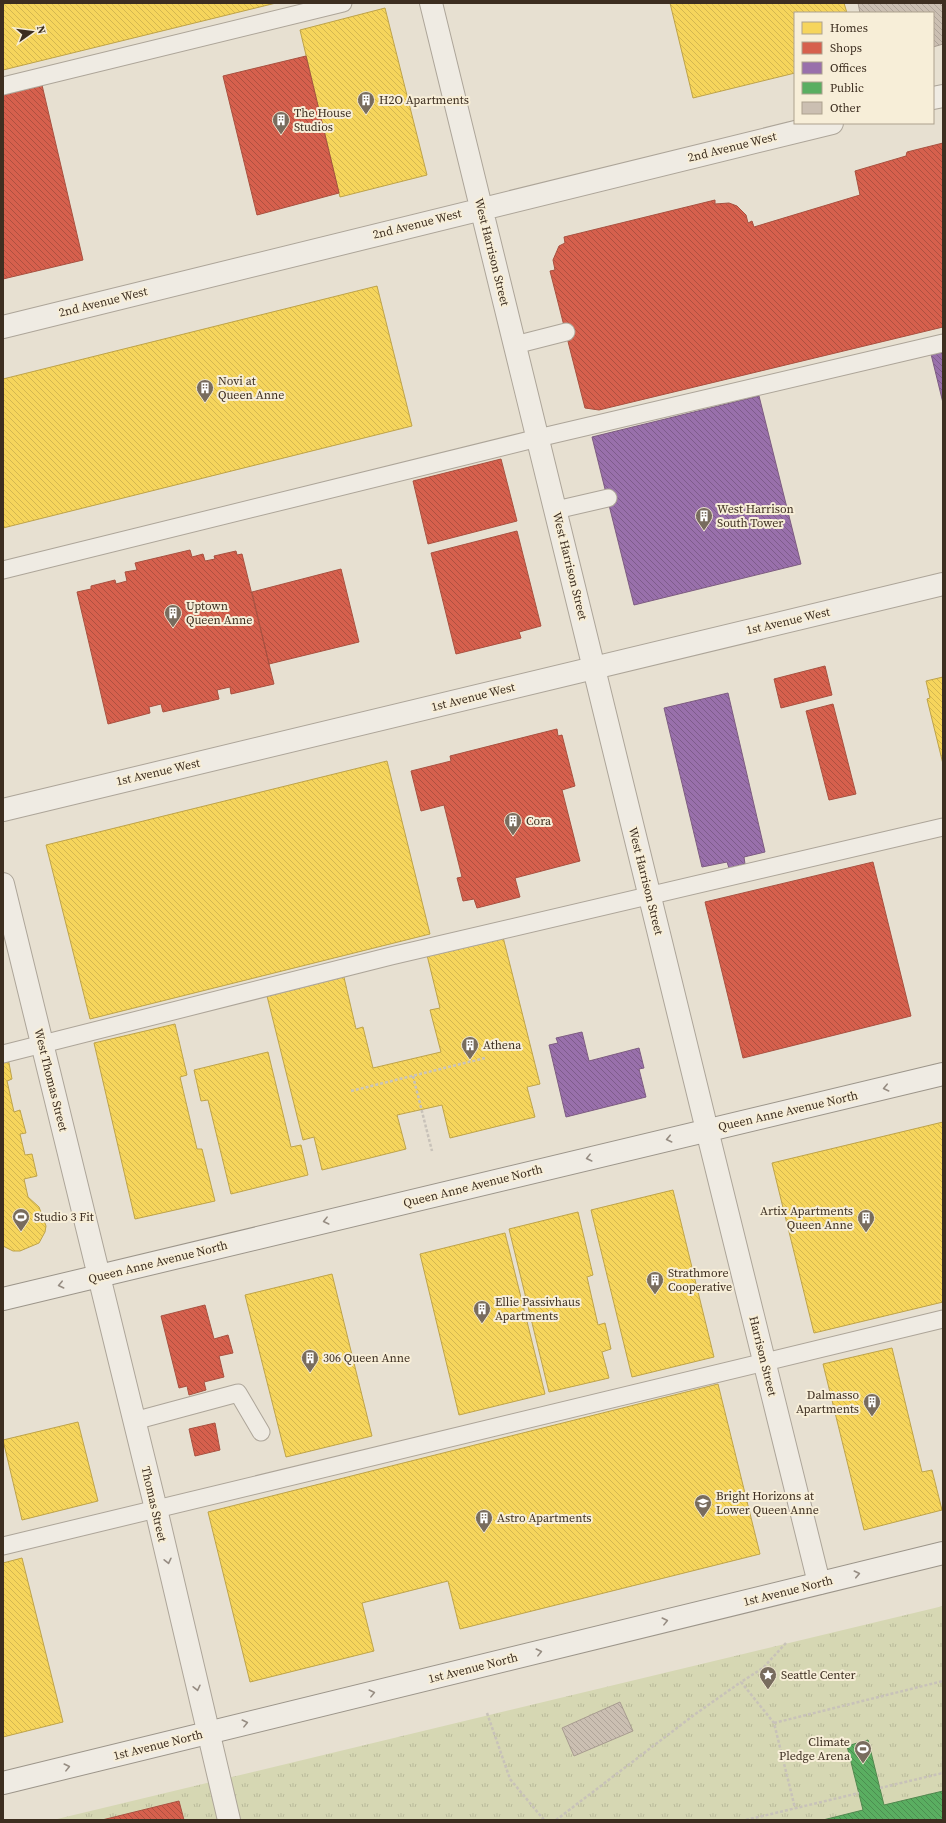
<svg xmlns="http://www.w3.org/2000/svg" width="946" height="1823" viewBox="0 0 946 1823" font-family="'Source Serif 4',serif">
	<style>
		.grass { fill: url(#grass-tufts) }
		.homes { fill: url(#homes-back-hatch); stroke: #bea34a }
		.shops { fill: url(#shops-back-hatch); stroke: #a85140 }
		.offices { fill: url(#offices-back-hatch); stroke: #7d5c81 }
		.public { fill: url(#public-back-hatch); stroke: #51884e }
		.building { fill: url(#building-back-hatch); stroke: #a89c90 }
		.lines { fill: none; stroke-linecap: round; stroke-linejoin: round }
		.service-casing { stroke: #ada599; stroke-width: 19 }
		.minor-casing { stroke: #ada599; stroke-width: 24 }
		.tertiary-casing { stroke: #ada599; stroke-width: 24 }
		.secondary-casing { stroke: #9c958a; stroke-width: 24 }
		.path { stroke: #c8c2b9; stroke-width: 2.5; stroke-dasharray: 3 2; stroke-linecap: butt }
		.service { stroke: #efebe3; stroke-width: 17 }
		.minor { stroke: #efebe3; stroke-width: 22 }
		.tertiary { stroke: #efebe3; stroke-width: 22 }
		.secondary { stroke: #efebe3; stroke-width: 22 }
		.oneway { stroke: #968c82 }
		.labels { text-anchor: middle; stroke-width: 4; stroke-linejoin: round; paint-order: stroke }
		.poi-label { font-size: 12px; fill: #3d2e20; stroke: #f7eed8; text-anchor: start }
		.street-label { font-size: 12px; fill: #3d2e20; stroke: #f7eed8 }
	</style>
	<defs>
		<pattern id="grass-tufts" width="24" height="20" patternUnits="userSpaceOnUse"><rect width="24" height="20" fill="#d6d7b3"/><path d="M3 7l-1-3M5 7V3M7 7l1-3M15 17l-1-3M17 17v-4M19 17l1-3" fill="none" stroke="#b9b99a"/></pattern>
		<pattern id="homes-back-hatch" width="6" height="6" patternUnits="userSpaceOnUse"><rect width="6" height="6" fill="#f6d55c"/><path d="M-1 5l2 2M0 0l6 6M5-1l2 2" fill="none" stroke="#d4b750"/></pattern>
		<pattern id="shops-back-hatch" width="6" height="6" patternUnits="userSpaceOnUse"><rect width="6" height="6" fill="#d6604d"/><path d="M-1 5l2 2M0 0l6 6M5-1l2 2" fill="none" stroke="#af5040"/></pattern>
		<pattern id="offices-back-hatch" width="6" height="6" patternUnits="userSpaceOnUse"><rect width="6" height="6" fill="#9970ab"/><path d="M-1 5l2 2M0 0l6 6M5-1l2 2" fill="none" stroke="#7e5c8b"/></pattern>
		<pattern id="public-back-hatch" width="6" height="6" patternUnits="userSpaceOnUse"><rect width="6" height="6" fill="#5aae61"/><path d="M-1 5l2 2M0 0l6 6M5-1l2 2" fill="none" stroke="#4c8e50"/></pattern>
		<pattern id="building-back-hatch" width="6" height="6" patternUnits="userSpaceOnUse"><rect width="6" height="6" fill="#cbbfb2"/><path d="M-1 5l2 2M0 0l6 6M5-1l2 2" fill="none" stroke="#afa499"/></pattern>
	</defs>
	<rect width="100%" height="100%" fill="#e7e0d1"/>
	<path class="grass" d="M943 1606V1820H53Z"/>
	<path class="homes" d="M3 3H276L3 70Z
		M670 3H844L847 13H795V73L693 98Z
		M385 8 427 175 340 197 300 30Z
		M377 286 412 426 3 528V379Z
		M943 677V764L927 699 930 698 926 681Z
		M387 761 430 934 90 1019 46 845Z
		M503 937 540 1084 527 1087 535 1117 450 1138 442 1105 397 1115 406 1149 322 1170 314 1137 303 1140 266 992 343 973 356 1029 363 1027 373 1068 441 1052 430 1010 440 1008 426 951Z
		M175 1024 187 1075 180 1077 197 1149H202L215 1201 135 1219 94 1043Z
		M268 1052 291 1147 301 1145 308 1175 231 1194 208 1100 201 1101 194 1070Z
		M8 1058 12 1079 7 1081 14 1112 20 1110 26 1133 20 1134 25 1155 32 1154 37 1176 24 1179 28 1197 39 1207 46 1226 45 1232 39 1243 20 1251H13L3 1246V1059Z
		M943 1122V1302L814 1333 772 1163Z
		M673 1190 714 1357 632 1377 591 1210Z
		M578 1212 593 1275 587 1277 598 1325 605 1323 611 1349 602 1352 609 1378 549 1392 509 1229Z
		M505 1233 545 1394 459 1415 420 1254Z
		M332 1274 372 1436 286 1457 245 1295Z
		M892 1348 922 1472 932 1470 942 1510 864 1530 823 1364Z
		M718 1384 760 1554 460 1629 448 1581 362 1603 374 1651 250 1682 208 1512Z
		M78 1422 98 1501 22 1520 3 1440Z
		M22 1558 63 1722 3 1737V1563Z"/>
	<path class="shops" d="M306 56 339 193 257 215 223 76Z
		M42 85 83 260 3 279V94Z
		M943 143V327L599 410 585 408 550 271 555 270 553 260 559 246 565 243 564 237 715 200V204L729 203 737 206 746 215 748 223 752 221 754 227 860 195 855 171 906 156 907 152Z
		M501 459 517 521 428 544 413 481Z
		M517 531 541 626 519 632 521 638 456 654 431 553Z
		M190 550 192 557 203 554 205 561 215 559 214 556 236 551 237 555 242 554 274 684 231 694 230 687 217 690 219 699 163 712 161 704 149 707 150 713 108 724 77 592 91 589V586L115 580 116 584 127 581 125 572 137 570 135 563Z
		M341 569 359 642 269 664 252 592Z
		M825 666 832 695 781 708 774 679Z
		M833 704 856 794 829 800 806 711Z
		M557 729 558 736 562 735 575 786 562 790 580 861 515 878 520 897 477 908 474 899 463 901 457 878 462 877 444 805 421 811 411 771 451 761 450 756Z
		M873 862 911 1016 743 1058 705 902Z
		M205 1305 214 1339 228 1335 233 1353 219 1356 224 1377 204 1382 206 1390 189 1395 187 1386 179 1388 161 1316Z
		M215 1423 220 1450 195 1456 189 1429Z
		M179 1801 184 1820H102Z"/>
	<path class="offices" d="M943 351V403L931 354Z
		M759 396 801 564 634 605 592 437Z
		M728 693 765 852 744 857 745 864 729 868 727 862 702 867 664 708Z
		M582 1032 589 1061 639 1048 644 1068 639 1069 646 1097 566 1117 549 1045 558 1043 556 1038Z"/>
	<path class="public" d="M868 1740 884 1805 943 1791V1820H823L863 1810 847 1746Z"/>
	<path class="building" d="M858 3H943V44L933 47V13H860Z
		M620 1702 633 1731 574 1756 562 1728Z"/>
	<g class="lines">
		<defs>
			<path id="service" d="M3 86 343 3
				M515 345 566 332
				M556 510 608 498
				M3 570 538 438 943 343
				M3 1054 391 956 943 827
				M134 1421 238 1393 261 1432
				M3 1546 943 1319"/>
			<path id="minor" d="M431 3 707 1130
				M933 98 943 96
				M3 327 832 123
				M3 810 943 584
				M3 884 156 1509 229 1820"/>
			<path id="tertiary" d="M707 1130 819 1583"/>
			<path id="secondary" d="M3 1299 943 1074
				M3 1783 943 1553"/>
		</defs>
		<use href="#service" class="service-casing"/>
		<use href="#minor" class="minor-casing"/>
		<use href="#tertiary" class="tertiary-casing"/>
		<use href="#secondary" class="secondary-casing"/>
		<path class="path" d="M413 1076 432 1151
			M351 1091 485 1058
			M786 1643 763 1668 741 1682 774 1723 795 1808
			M487 1713 510 1779 544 1820
			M774 1723 943 1681
			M943 1756V1777
			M880 1788 943 1773
			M556 1820 694 1715 741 1682
			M746 1820 859 1793"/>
		<use href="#service" class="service"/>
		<use href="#minor" class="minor"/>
		<use href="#tertiary" class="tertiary"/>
		<use href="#secondary" class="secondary"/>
	</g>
	<defs><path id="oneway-chevron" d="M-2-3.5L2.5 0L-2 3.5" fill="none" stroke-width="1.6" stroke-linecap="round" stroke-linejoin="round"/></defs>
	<g class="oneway">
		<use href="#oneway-chevron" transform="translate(886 1088) rotate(167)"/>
		<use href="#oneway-chevron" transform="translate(669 1139) rotate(167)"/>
		<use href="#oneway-chevron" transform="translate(589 1158) rotate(166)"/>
		<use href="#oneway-chevron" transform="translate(326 1221) rotate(166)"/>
		<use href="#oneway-chevron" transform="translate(61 1285) rotate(167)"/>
		<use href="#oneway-chevron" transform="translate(168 1561) rotate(77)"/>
		<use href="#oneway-chevron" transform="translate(857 1574) rotate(-13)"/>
		<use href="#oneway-chevron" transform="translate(665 1621) rotate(-14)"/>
		<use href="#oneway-chevron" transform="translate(539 1652) rotate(-14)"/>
		<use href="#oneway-chevron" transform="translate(197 1688) rotate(77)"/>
		<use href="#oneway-chevron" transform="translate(372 1693) rotate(-14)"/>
		<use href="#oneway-chevron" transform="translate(245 1723) rotate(-14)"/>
		<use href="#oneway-chevron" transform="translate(67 1767) rotate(-14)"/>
	</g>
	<defs>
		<symbol id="building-pin" viewBox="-11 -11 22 30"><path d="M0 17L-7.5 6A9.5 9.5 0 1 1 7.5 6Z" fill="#786c5e" stroke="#f7eed8"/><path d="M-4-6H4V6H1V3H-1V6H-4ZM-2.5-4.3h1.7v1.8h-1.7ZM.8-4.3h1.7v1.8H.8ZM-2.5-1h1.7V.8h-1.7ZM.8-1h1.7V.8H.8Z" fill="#fff"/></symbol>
		<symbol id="stadium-pin" viewBox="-11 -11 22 30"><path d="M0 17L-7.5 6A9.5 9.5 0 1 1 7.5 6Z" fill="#786c5e" stroke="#f7eed8"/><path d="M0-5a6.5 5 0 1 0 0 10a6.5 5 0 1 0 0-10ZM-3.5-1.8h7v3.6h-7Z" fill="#fff"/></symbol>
		<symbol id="school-pin" viewBox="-11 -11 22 30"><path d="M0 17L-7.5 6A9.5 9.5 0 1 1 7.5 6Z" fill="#786c5e" stroke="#f7eed8"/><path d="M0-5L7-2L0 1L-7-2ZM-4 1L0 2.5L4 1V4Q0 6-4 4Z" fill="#fff"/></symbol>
		<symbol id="sight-pin" viewBox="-11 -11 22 30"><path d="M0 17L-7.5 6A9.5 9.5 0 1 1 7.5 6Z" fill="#786c5e" stroke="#f7eed8"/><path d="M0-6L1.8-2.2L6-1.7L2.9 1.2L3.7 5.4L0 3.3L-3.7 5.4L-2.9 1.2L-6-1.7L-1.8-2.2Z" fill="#fff"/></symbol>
	</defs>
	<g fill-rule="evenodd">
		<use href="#building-pin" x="356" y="90" width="20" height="27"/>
		<use href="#building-pin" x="271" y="110" width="20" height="27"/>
		<use href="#building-pin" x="195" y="378" width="20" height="27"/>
		<use href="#building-pin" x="694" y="506" width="20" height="27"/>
		<use href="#building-pin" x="163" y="603" width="20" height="27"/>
		<use href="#building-pin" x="503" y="811" width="20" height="27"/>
		<use href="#building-pin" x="460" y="1035" width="20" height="27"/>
		<use href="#stadium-pin" x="11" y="1207" width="20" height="27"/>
		<use href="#building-pin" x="856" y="1208" width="20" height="27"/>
		<use href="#building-pin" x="645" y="1270" width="20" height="27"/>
		<use href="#building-pin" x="472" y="1299" width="20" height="27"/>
		<use href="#building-pin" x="300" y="1348" width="20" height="27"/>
		<use href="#building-pin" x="862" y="1392" width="20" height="27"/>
		<use href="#school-pin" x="693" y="1493" width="20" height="27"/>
		<use href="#building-pin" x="474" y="1508" width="20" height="27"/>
		<use href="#sight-pin" x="758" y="1665" width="20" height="27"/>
		<use href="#stadium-pin" x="853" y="1739" width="20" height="27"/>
	</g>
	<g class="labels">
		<g class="poi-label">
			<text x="379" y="104">H2O Apartments</text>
			<text x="294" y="117">The House<tspan x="294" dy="14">Studios</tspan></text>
			<text x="218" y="385">Novi at<tspan x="218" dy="14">Queen Anne</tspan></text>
			<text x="717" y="513">West Harrison<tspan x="717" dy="14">South Tower</tspan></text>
			<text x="186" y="610">Uptown<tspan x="186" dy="14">Queen Anne</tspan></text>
			<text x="526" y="825">Cora</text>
			<text x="483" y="1049">Athena</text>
			<text x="853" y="1215" text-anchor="end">Artix Apartments<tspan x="853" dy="14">Queen Anne</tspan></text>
			<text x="34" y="1221">Studio 3 Fit</text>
			<text x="668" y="1277">Strathmore<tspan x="668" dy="14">Cooperative</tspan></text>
			<text x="495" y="1306">Ellie Passivhaus<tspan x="495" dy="14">Apartments</tspan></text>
			<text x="323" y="1362">306 Queen Anne</text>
			<text x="859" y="1399" text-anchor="end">Dalmasso<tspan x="859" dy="14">Apartments</tspan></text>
			<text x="716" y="1500">Bright Horizons at<tspan x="716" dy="14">Lower Queen Anne</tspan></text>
			<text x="497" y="1522">Astro Apartments</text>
			<text x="781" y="1679">Seattle Center</text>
			<text x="850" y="1746" text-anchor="end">Climate<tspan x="850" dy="14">Pledge Arena</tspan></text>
		</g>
		<g class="street-label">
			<text transform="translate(732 147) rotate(-14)" y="4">2nd Avenue West</text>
			<text transform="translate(417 224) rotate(-14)" y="4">2nd Avenue West</text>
			<text transform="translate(492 252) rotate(76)" y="4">West Harrison Street</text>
			<text transform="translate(103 302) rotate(-14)" y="4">2nd Avenue West</text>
			<text transform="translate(570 566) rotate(76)" y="4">West Harrison Street</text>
			<text transform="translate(788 621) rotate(-13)" y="4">1st Avenue West</text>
			<text transform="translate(473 697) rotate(-14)" y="4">1st Avenue West</text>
			<text transform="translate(158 772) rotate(-13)" y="4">1st Avenue West</text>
			<text transform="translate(646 881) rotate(76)" y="4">West Harrison Street</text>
			<text transform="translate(51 1080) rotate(76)" y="4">West Thomas Street</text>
			<text transform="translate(788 1111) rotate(-13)" y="4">Queen Anne Avenue North</text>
			<text transform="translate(473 1186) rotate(-14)" y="4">Queen Anne Avenue North</text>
			<text transform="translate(158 1262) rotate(-14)" y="4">Queen Anne Avenue North</text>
			<text transform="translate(763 1356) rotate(76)" y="4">Harrison Street</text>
			<text transform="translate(154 1504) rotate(77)" y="4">Thomas Street</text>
			<text transform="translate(788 1591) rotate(-14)" y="4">1st Avenue North</text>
			<text transform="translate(473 1668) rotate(-14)" y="4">1st Avenue North</text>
			<text transform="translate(158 1745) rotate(-14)" y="4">1st Avenue North</text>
		</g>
	</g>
	<rect width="946" height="1823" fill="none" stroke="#3d2e20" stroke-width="8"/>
	<rect x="794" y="12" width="140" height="112" fill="#f7eed8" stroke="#ada18e"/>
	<rect x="802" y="22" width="20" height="12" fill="#f6d55c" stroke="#ada18e"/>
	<text x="830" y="32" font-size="12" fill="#3d2e20">Homes</text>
	<rect x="802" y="42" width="20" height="12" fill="#d6604d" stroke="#ada18e"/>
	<text x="830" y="52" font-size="12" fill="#3d2e20">Shops</text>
	<rect x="802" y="62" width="20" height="12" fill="#9970ab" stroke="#ada18e"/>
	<text x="830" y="72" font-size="12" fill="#3d2e20">Offices</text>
	<rect x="802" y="82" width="20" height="12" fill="#5aae61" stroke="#ada18e"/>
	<text x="830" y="92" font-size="12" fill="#3d2e20">Public</text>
	<rect x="802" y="102" width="20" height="12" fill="#cbbfb2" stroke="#ada18e"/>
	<text x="830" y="112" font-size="12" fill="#3d2e20">Other</text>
	<g transform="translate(32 32) rotate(76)" stroke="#f7eed8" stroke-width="3" paint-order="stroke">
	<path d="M0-3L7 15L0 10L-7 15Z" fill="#3d2e20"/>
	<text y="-6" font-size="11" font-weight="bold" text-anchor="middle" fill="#3d2e20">N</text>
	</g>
</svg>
